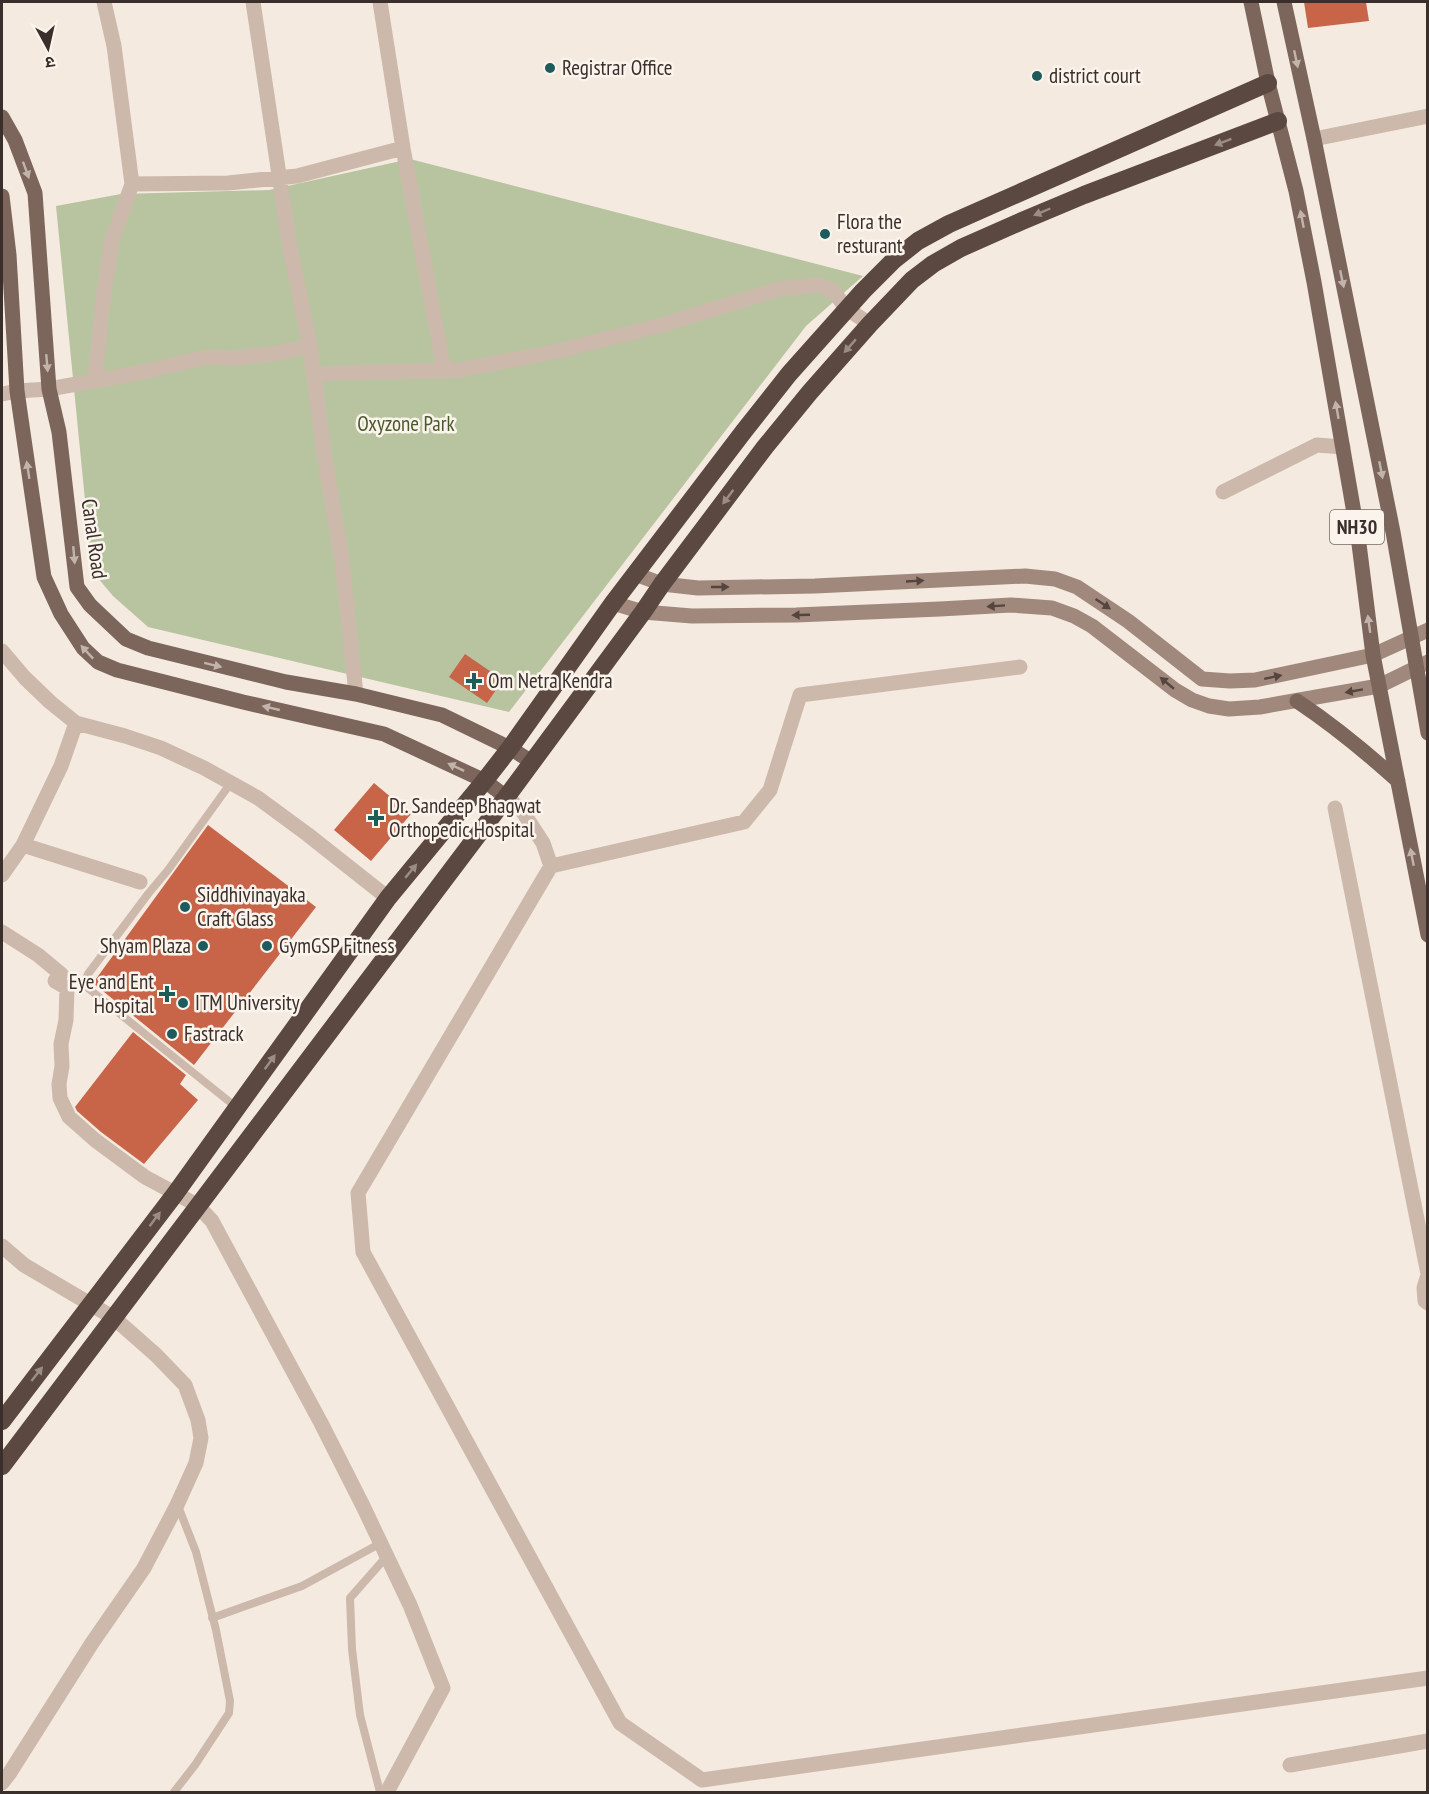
<svg xmlns="http://www.w3.org/2000/svg" width="1429" height="1794" viewBox="0 0 1429 1794" font-family="'PT Sans Narrow','Noto Sans Devanagari',sans-serif">
	<style>
		.green { fill: #b8c49f }
		.building { fill: #c86549 }
		.lines { fill: none; stroke-linecap: round; stroke-linejoin: round }
		.lane { stroke: #cdb9ab; stroke-width: 8 }
		.street { stroke: #cdb9ab; stroke-width: 15 }
		.secondary { stroke: #a0887c; stroke-width: 15 }
		.primary { stroke: #7c655b; stroke-width: 15 }
		.highway { stroke: #5b4941; stroke-width: 18 }
		.oneway { fill: #c2b4ab }
		.oneway2 { fill: #9b8d86 }
		.oneway3 { fill: #54453e }
		.poi-dot { fill: #1e5b5d; stroke: #fbf4ed; stroke-width: 2 }
		.labels { text-anchor: middle; stroke-width: 5; stroke-linejoin: round; paint-order: stroke }
		.shield { fill: #fbf4ed; stroke: #746a64; stroke-width: 1.5 }
		.shield-label { font-size: 20px; font-weight: bold; fill: #3a2f2a }
		.poi-label { font-size: 21px; fill: #3a2f2a; stroke: #fbf4ed; text-anchor: start }
		.park-label { font-size: 21px; fill: #4a592d; stroke: #fbf4ed }
		.street-label { font-size: 21px; fill: #3a2f2a; stroke: #fbf4ed }
	</style>
	<rect width="100%" height="100%" fill="#f4eae0"/>
	<path class="green" d="M410 159 863 276 806 326 509 712 148 627 113 596 92 571 56 206 121 194 269 190Z"/>
	<path class="building" d="M1304 2H1366L1369 21 1308 28Z
		M465 654 503 680 487 703 449 677Z
		M374 783 411 814 371 861 334 830Z
		M208 825 316 907 194 1065 93 983Z
		M133 1032 186 1075 180 1084 198 1100 144 1164 101 1132 77 1111 75 1107Z"/>
	<g class="lines">
		<path class="lane" d="M230 784 168 870 148 894 88 974 85 982 89 989 236 1107
			M212 1618 302 1586 381 1543
			M174 1792 195 1765 229 1713 230 1701 216 1630 196 1552 178 1506
			M380 1792 360 1715 352 1649 350 1598 387 1556"/>
		<path class="street" d="M253 2 290 248 310 346 325 460 342 560 356 694
			M380 2 403 148 444 370
			M1314 139 1428 116
			M132 184 228 183 297 176 403 148
			M314 374 459 370 558 351 662 325 779 289 819 285 833 291 847 309 870 324
			M95 381 103 299 112 240 132 184 114 46 104 2
			M2 394 17 391 49 389 138 373 207 357 232 358 273 354 310 346
			M1223 492 1317 445 1343 447
			M2 651 25 678 50 702 76 723 125 736 161 748 204 768 258 798 307 834 388 898
			M1020 667 800 695 770 790 744 822 551 866 358 1193 363 1252 620 1723 702 1780 1428 1678
			M506 797 521 809 543 843 551 866
			M1335 808 1428 1274
			M23 845 140 882
			M2 875 23 845 61 766 76 723
			M2 932 38 955 61 974 55 981 67 988 66 1020 61 1044 62 1066 59 1084 60 1098 69 1117 95 1140 145 1177 197 1205 212 1221 321 1423 363 1506 410 1605 443 1688 387 1792
			M2 1246 24 1265 114 1318 156 1355 185 1385 198 1420 201 1438 196 1463 177 1505 144 1568 92 1643 9 1774 2 1783
			M1428 1275 1424 1288 1425 1301 1428 1303
			M1290 1765 1428 1741"/>
		<path class="secondary" d="M635 574 662 584 698 588 815 586 1025 576 1055 579 1077 587 1128 621 1202 679 1230 681 1255 680 1373 655 1428 630
			M613 603 643 612 692 616 796 615 940 609 1011 605 1052 608 1074 616 1092 626 1175 690 1192 700 1209 706 1229 709 1260 707 1379 686 1428 662"/>
		<path class="primary" d="M1251 2 1268 83 1296 191 1314 282 1358 536 1373 655 1428 935
			M1284 2 1314 139 1393 532 1428 733
			M2 117 15 140 35 193 49 389 59 432 77 587 90 605 126 639 148 648 286 682 356 694 442 715 510 748 532 762
			M2 196 9 255 17 391 44 577 61 614 83 648 98 662 117 670 243 702 384 734 485 781 506 797
			M1297 701C1333 725 1366 752 1398 781"/>
		<path class="highway" d="M2 1421 175 1194 388 898 482 784 510 748 613 603 744 431 789 374 863 291 894 260 918 241 949 224 1268 83
			M2 1466 502 803 643 612 662 584 765 447 810 392 870 324 912 280 933 264 961 248 1022 221 1084 195 1278 121"/>
	</g>
	<defs><path id="oneway-solid" d="M-6-.8H1V-3.2L6.5 0L1 3.2V.8H-6Z" transform="scale(1.5)"/></defs>
	<g class="oneway">
		<use href="#oneway-solid" transform="translate(1296 59) rotate(78)"/>
		<use href="#oneway-solid" transform="translate(26 170) rotate(70)"/>
		<use href="#oneway-solid" transform="translate(1302 219) rotate(-101)"/>
		<use href="#oneway-solid" transform="translate(1342 279) rotate(78)"/>
		<use href="#oneway-solid" transform="translate(47 363) rotate(85)"/>
		<use href="#oneway-solid" transform="translate(1337 410) rotate(-100)"/>
		<use href="#oneway-solid" transform="translate(28 470) rotate(-99)"/>
		<use href="#oneway-solid" transform="translate(1381 470) rotate(79)"/>
		<use href="#oneway-solid" transform="translate(74 555) rotate(85)"/>
		<use href="#oneway-solid" transform="translate(1369 624) rotate(-98)"/>
		<use href="#oneway-solid" transform="translate(87 652) rotate(-133)"/>
		<use href="#oneway-solid" transform="translate(213 665) rotate(14)"/>
		<use href="#oneway-solid" transform="translate(271 708) rotate(-167)"/>
		<use href="#oneway-solid" transform="translate(456 767) rotate(-155)"/>
		<use href="#oneway-solid" transform="translate(1412 857) rotate(-101)"/>
	</g>
	<g class="oneway2">
		<use href="#oneway-solid" transform="translate(1223 142) rotate(159)"/>
		<use href="#oneway-solid" transform="translate(1042 212) rotate(157)"/>
		<use href="#oneway-solid" transform="translate(850 346) rotate(131)"/>
		<use href="#oneway-solid" transform="translate(728 497) rotate(127)"/>
		<use href="#oneway-solid" transform="translate(411 871) rotate(-50)"/>
		<use href="#oneway-solid" transform="translate(270 1062) rotate(-54)"/>
		<use href="#oneway-solid" transform="translate(155 1219) rotate(-53)"/>
		<use href="#oneway-solid" transform="translate(37 1374) rotate(-52)"/>
	</g>
	<g class="oneway3">
		<use href="#oneway-solid" transform="translate(915 581) rotate(-3)"/>
		<use href="#oneway-solid" transform="translate(720 587)"/>
		<use href="#oneway-solid" transform="translate(1103 604) rotate(34)"/>
		<use href="#oneway-solid" transform="translate(996 606) rotate(176)"/>
		<use href="#oneway-solid" transform="translate(801 615) rotate(178)"/>
		<use href="#oneway-solid" transform="translate(1273 677) rotate(-12)"/>
		<use href="#oneway-solid" transform="translate(1167 683) rotate(-140)"/>
		<use href="#oneway-solid" transform="translate(1354 691) rotate(170)"/>
	</g>
	<g class="poi-dot">
		<circle cx="550" cy="68" r="6"/>
		<circle cx="1037" cy="76" r="6"/>
		<circle cx="825" cy="234" r="6"/>
		<path d="M471 672h6v6h6v6h-6v6h-6v-6h-6v-6h6z"/>
		<path d="M373 809h6v6h6v6h-6v6h-6v-6h-6v-6h6z"/>
		<circle cx="185" cy="907" r="6"/>
		<circle cx="203" cy="946" r="6"/>
		<circle cx="267" cy="946" r="6"/>
		<path d="M164 985h6v6h6v6h-6v6h-6v-6h-6v-6h6z"/>
		<circle cx="183" cy="1003" r="6"/>
		<circle cx="172" cy="1034" r="6"/>
	</g>
	<g class="labels">
		<rect class="shield" x="1330" y="510" width="54" height="34" rx="4.5"/>
		<g class="shield-label">
			<text x="1357" y="534">NH30</text>
		</g>
		<g class="poi-label">
			<text x="562" y="75">Registrar Office</text>
			<text x="1049" y="83">district court</text>
			<text x="837" y="229">Flora the<tspan x="837" dy="24">resturant</tspan></text>
			<text x="488" y="688">Om Netra Kendra</text>
			<text x="389" y="813">Dr. Sandeep Bhagwat<tspan x="389" dy="24">Orthopedic Hospital</tspan></text>
			<text x="197" y="902">Siddhivinayaka<tspan x="197" dy="24">Craft Glass</tspan></text>
			<text x="191" y="953" text-anchor="end">Shyam Plaza</text>
			<text x="279" y="953">GymGSP Fitness</text>
			<text x="154" y="989" text-anchor="end">Eye and Ent<tspan x="154" dy="24">Hospital</tspan></text>
			<text x="195" y="1010">ITM University</text>
			<text x="184" y="1041">Fastrack</text>
		</g>
		<g class="park-label">
			<text x="406" y="431">Oxyzone Park</text>
		</g>
		<g class="street-label">
			<text transform="translate(94 539) rotate(82)" y="7">Canal Road</text>
		</g>
	</g>
	<rect width="1429" height="1794" fill="none" stroke="#3a2f2a" stroke-width="6"/>
	<g transform="translate(48 48) rotate(172)" stroke="#fbf4ed" stroke-width="4.5" paint-order="stroke">
	<path d="M0-4.5L10 22L0 15L-10 22Z" fill="#3a2f2a"/>
	<text y="-9" font-size="16" font-weight="bold" text-anchor="middle" fill="#3a2f2a">उ</text>
	</g>
</svg>
